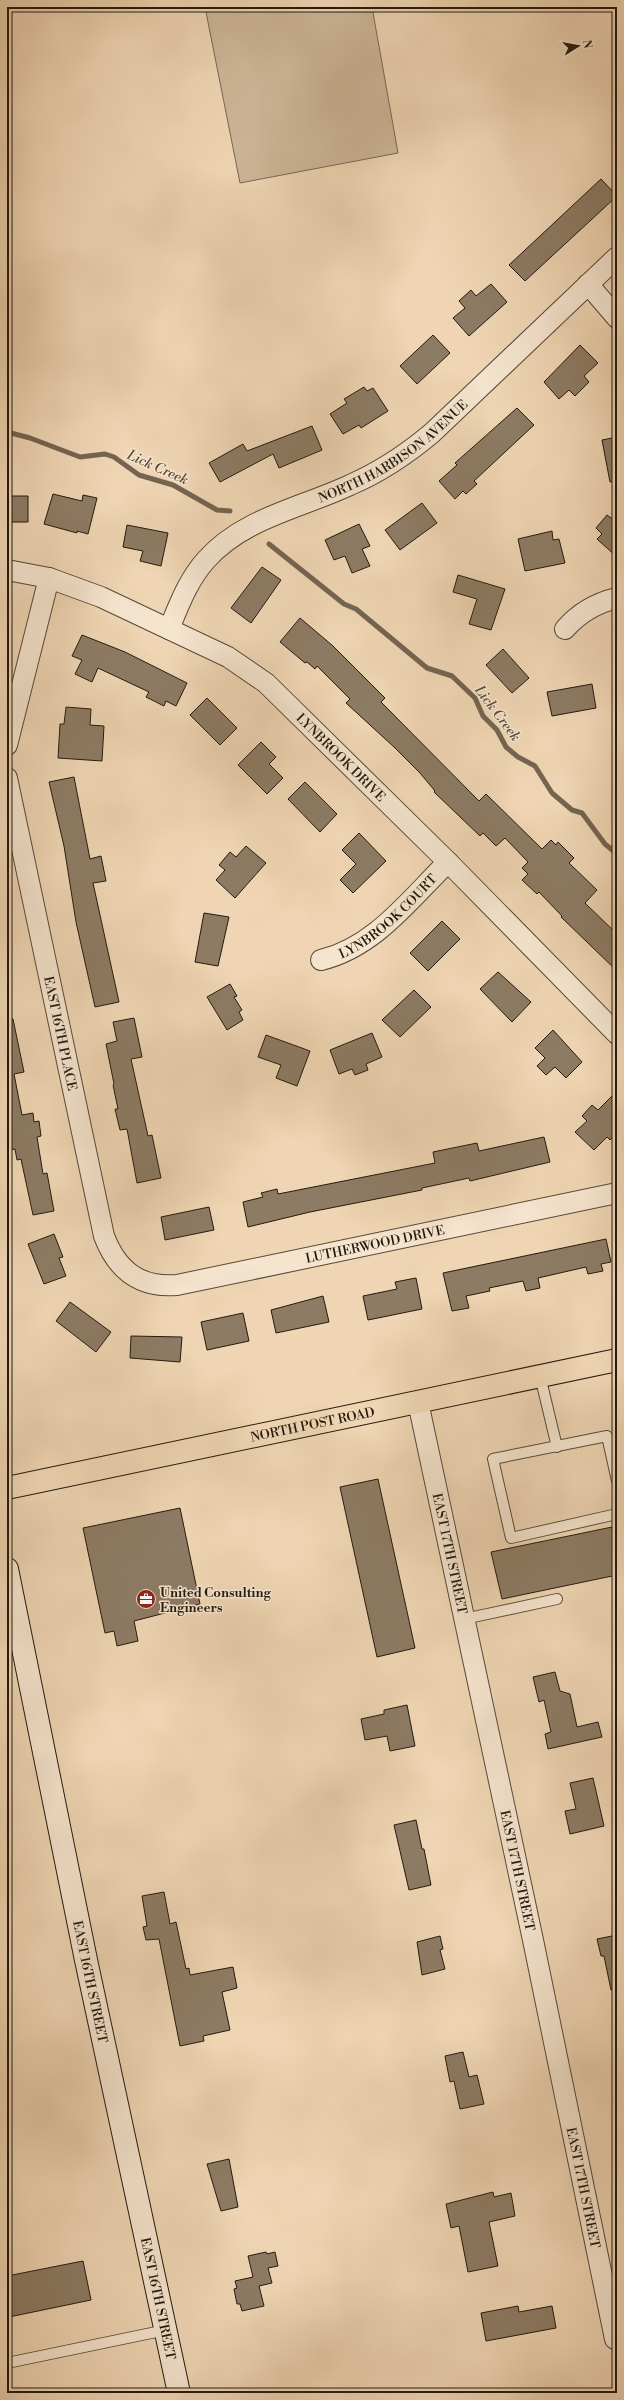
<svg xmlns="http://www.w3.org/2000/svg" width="624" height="2400" viewBox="0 0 624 2400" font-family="'Libre Bodoni',serif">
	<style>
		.green { fill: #ccb597; stroke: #786853 }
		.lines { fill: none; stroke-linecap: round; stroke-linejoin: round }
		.stream { stroke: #746450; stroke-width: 5 }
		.building { fill: #8d7b64; stroke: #231a0f }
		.lane-casing { stroke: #564938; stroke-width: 12 }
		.street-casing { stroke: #564938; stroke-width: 22 }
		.secondary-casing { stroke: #231a0f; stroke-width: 24 }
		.primary-casing { stroke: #231a0f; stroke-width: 24 }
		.lane { stroke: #f5e4ce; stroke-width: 10 }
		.street { stroke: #f5e4ce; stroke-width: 20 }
		.secondary { stroke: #f5e4ce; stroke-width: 22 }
		.primary { stroke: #efd5b3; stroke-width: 22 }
		.labels { text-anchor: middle; stroke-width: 3; stroke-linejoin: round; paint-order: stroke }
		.street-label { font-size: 13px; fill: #231a0f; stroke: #f5e4ce }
		.poi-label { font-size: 13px; font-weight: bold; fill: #231a0f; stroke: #f5e4ce; text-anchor: start }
		.water-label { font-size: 14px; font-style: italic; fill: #594b3a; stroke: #f5e4ce }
	</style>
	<rect width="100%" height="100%" fill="#efd5b3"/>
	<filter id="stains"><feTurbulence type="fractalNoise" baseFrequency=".005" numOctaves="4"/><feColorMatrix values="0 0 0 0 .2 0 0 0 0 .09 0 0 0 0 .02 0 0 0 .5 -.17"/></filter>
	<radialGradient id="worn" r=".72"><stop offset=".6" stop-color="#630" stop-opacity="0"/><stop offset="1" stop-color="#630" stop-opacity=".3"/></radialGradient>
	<path class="green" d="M205 7H372L398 153 240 183Z"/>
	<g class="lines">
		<path class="stream" d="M7 432 30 438 80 457 105 454 114 457 139 475 173 485 217 510 230 511
			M269 544 344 604 356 609 427 668 452 676 475 698 483 716 497 730 506 747 518 757 535 766 552 793 572 810 582 813 605 844 617 854"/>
	</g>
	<path class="building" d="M601 179 617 196 525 281 509 265Z
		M491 284 507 302 469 336 453 318 465 308 459 301 471 290 476 296Z
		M433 335 450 353 417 384 400 366Z
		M580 345 598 363 584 376 589 382 575 396 569 390 559 399 544 382Z
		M364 387 367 391 373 388 388 411 361 428 359 425 343 434 330 414 347 403 344 399Z
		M517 408 534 425 474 481 477 484 466 494 463 491 455 499 439 481 457 465 455 463Z
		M312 426 322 450 279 468 273 454 220 482 209 463 243 444 247 451Z
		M617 437V481L610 482 602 440Z
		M53 494 82 501 83 495 97 498 88 534 77 531V533L44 524Z
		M7 496H28V522H7Z
		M422 503 437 523 400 550 385 530Z
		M607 515 614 520 617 516V557L597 539 602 534 596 528Z
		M359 524 370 546 362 549 370 566 352 573 345 556 334 560 325 540Z
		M127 525 168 533 161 566 140 561 143 551 123 547Z
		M552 531 553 540 559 539 565 563 525 571 518 539Z
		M262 567 281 580 251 623 231 608Z
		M458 575 505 589 491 630 469 624 477 599 453 592Z
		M300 618 333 646 385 698 381 702 479 801 486 794 542 849 551 840 556 845 558 842 574 858 569 863 597 890 585 903 617 934V971L561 917 562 916 539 892 537 894 522 880 528 874 522 868 528 862 505 838 496 846 483 833 480 836 434 792 435 791 420 773 394 747 346 703 350 699 317 666 315 669 307 662 305 663 280 642Z
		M82 635 125 652 187 683 176 706 166 701 164 706 146 697 149 692 98 668 92 682 75 674 82 660 72 656Z
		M503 649 529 678 512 693 486 665Z
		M592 684 596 708 552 716 547 692Z
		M207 698 237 728 220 745 190 715Z
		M66 707 91 709 90 725 104 726 102 761 58 758 60 724H64Z
		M261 742 276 757 269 764 283 778 267 794 238 765Z
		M74 777 90 859 101 856 106 881 93 883 119 1002 95 1007 76 922 64 846 49 782Z
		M305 782 337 814 320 832 288 799Z
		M359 833 386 861 353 893 340 880 356 864 342 850Z
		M246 846 266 863 235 898 216 880 225 870 219 865 230 852 236 857Z
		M204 913 229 917 218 966 195 962Z
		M442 921 460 939 428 971 410 953Z
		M498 972 531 1002 512 1022 480 989Z
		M230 984 237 996 234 997 242 1010 239 1012 243 1020 227 1030 207 997Z
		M414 990 431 1007 400 1037 382 1020Z
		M134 1018 142 1057 131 1059 148 1136 152 1135 161 1178 137 1183 127 1129 120 1130 115 1109H118L113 1085 114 1084 106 1044 117 1041 113 1022Z
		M13 1019 24 1072 14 1074 22 1115 33 1113 34 1122 39 1121 41 1136 37 1137 43 1174 47 1173 54 1211 33 1215 21 1159 17 1160 15 1149 9 1150 7 1141V1020Z
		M553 1030 582 1062 566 1078 555 1067 546 1075 537 1066 545 1058 535 1048Z
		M372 1033 382 1057 366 1064 368 1070 355 1075 352 1069 339 1074 330 1050Z
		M266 1035 310 1051 297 1086 276 1078 281 1065 258 1057Z
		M617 1091V1132L610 1140 607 1137 594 1150 575 1132 587 1121 582 1116 592 1105 598 1110Z
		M544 1137 550 1162 470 1181 469 1178 422 1188V1190L310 1212 248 1227 243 1202 263 1197 261 1193 277 1189 278 1194 435 1163 433 1152 477 1143 479 1151Z
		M209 1207 214 1230 165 1240 161 1217Z
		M54 1234 63 1257 59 1258 66 1276 44 1284 28 1244Z
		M606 1239 611 1262 601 1264 603 1271 588 1274 586 1267 538 1278 540 1288 526 1291 523 1281 489 1288 490 1291 466 1296 469 1308 452 1311 443 1273Z
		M416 1278 422 1309 368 1320 363 1296 397 1289 395 1282Z
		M323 1296 329 1322 276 1333 271 1310Z
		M70 1302 111 1332 96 1352 56 1321Z
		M243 1313 249 1341 207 1350 201 1322Z
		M131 1336 182 1337 180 1362 130 1358Z
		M378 1479 415 1648 377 1657 340 1487Z
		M180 1508 200 1604 134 1621 138 1641 117 1646 114 1631 105 1633 83 1528Z
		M617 1526V1575L502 1599 491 1552Z
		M555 1672 560 1691 570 1694 577 1727 598 1722 602 1737 548 1749 545 1734 551 1732 544 1700 539 1702 533 1677Z
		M407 1705 415 1746 390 1751 387 1736 365 1740 361 1719 384 1714V1710Z
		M593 1778 604 1826 570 1834 565 1811 576 1809 570 1783Z
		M416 1820 422 1849H424L431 1885 409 1890 394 1825Z
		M164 1892 170 1924 176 1922 186 1969 189 1968 190 1975 233 1967 237 1988 222 1992 230 2030 203 2036 204 2041 180 2046 159 1939 146 1940 143 1927 147 1926 142 1896Z
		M617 1935V1990H611L604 1956H601L597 1939Z
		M440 1936 443 1949 440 1950 445 1969 422 1975 417 1942Z
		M463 2052 469 2077 477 2075 484 2104 460 2109 454 2081 450 2082 445 2056Z
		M229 2159 238 2207 221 2211 207 2164Z
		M493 2192 494 2197 511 2193 515 2216 489 2222 498 2266 468 2272 459 2226 451 2228 446 2204Z
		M266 2252 267 2254 275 2252 278 2266 268 2268 272 2283 259 2286 264 2306 242 2311 240 2304H237L234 2289 237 2288 235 2281 253 2277 248 2256Z
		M83 2261 91 2300 9 2317 7 2276Z
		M518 2306 519 2312 552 2306 556 2328 486 2341 481 2313Z"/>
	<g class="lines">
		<defs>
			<path id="lane" d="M540 1376 557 1447
				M617 1481 607 1436 493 1459 511 1538 617 1514
				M464 1619 557 1599
				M7 2363 166 2330"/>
			<g id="street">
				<path d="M588 284 617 318"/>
				<path id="s1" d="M7 570 49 578 101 597 228 657 266 683 448 862 617 1034"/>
				<path id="s2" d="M169 629C179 605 188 580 206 560 243 518 301 508 350 485 380 472 407 454 432 433L617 257"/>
				<path d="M565 629C579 613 596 603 617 598"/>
				<path d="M7 745 49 578"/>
				<path id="s3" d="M7 778 104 1236C117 1270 139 1288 177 1285L617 1193"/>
				<path id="s4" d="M321 960C375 947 410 899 448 862"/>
				<path id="s5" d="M418 1402 533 1940 615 2339"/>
			</g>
			<g id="secondary">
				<path id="s6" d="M7 1569 86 1960 179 2393"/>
			</g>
			<g id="primary">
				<path id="s7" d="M7 1488 617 1360"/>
			</g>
		</defs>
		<use href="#lane" class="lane-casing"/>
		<use href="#street" class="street-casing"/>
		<use href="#secondary" class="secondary-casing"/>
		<use href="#primary" class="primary-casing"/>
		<use href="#lane" class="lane"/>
		<use href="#street" class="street"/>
		<use href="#secondary" class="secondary"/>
		<use href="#primary" class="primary"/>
	</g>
	<defs>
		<symbol id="office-disc" viewBox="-11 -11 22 22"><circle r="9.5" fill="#8f2418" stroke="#f5e4ce"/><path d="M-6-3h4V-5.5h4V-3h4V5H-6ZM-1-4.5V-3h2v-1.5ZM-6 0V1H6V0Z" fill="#fff"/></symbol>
	</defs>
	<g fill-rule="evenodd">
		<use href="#office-disc" x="135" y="1588" width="22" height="22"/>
	</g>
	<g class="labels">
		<g class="street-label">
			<text dy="5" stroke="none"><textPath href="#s2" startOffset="297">NORTH HARBISON AVENUE</textPath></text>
			<text dy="5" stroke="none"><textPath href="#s1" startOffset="390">LYNBROOK DRIVE</textPath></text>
			<text dy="5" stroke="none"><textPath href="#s4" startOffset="81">LYNBROOK COURT</textPath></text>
			<text dy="5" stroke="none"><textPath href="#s3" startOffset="261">EAST 16TH PLACE</textPath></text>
			<text dy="5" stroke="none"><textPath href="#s3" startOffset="766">LUTHERWOOD DRIVE</textPath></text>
			<text dy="5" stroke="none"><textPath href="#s7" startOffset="312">NORTH POST ROAD</textPath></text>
			<text dy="5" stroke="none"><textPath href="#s5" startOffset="155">EAST 17TH STREET</textPath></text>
			<text dy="5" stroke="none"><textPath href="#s5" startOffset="479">EAST 17TH STREET</textPath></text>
			<text dy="5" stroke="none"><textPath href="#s6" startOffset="421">EAST 16TH STREET</textPath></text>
			<text dy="5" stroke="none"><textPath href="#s5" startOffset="803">EAST 17TH STREET</textPath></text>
			<text dy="5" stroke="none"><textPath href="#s6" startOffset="745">EAST 16TH STREET</textPath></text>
		</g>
		<g class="poi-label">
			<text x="160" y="1597">United Consulting<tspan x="160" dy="15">Engineers</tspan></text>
		</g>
		<g class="water-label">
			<text transform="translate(158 467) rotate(24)" y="5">Lick Creek</text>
			<text transform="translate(498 713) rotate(53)" y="5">Lick Creek</text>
		</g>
	</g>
	<rect width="624" height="2400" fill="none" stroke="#efd5b3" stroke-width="24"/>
	<rect x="8" y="8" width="608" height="2384" fill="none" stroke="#231a0f" stroke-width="2"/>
	<rect x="12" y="12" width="600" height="2376" fill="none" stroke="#231a0f"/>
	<g transform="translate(578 46) rotate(79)" stroke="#f5e4ce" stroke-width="3" paint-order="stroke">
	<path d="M0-3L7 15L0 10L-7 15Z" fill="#231a0f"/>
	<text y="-6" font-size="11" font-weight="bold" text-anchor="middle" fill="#231a0f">N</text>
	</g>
	<rect width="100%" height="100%" filter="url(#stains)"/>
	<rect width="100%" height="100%" fill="url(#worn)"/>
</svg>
